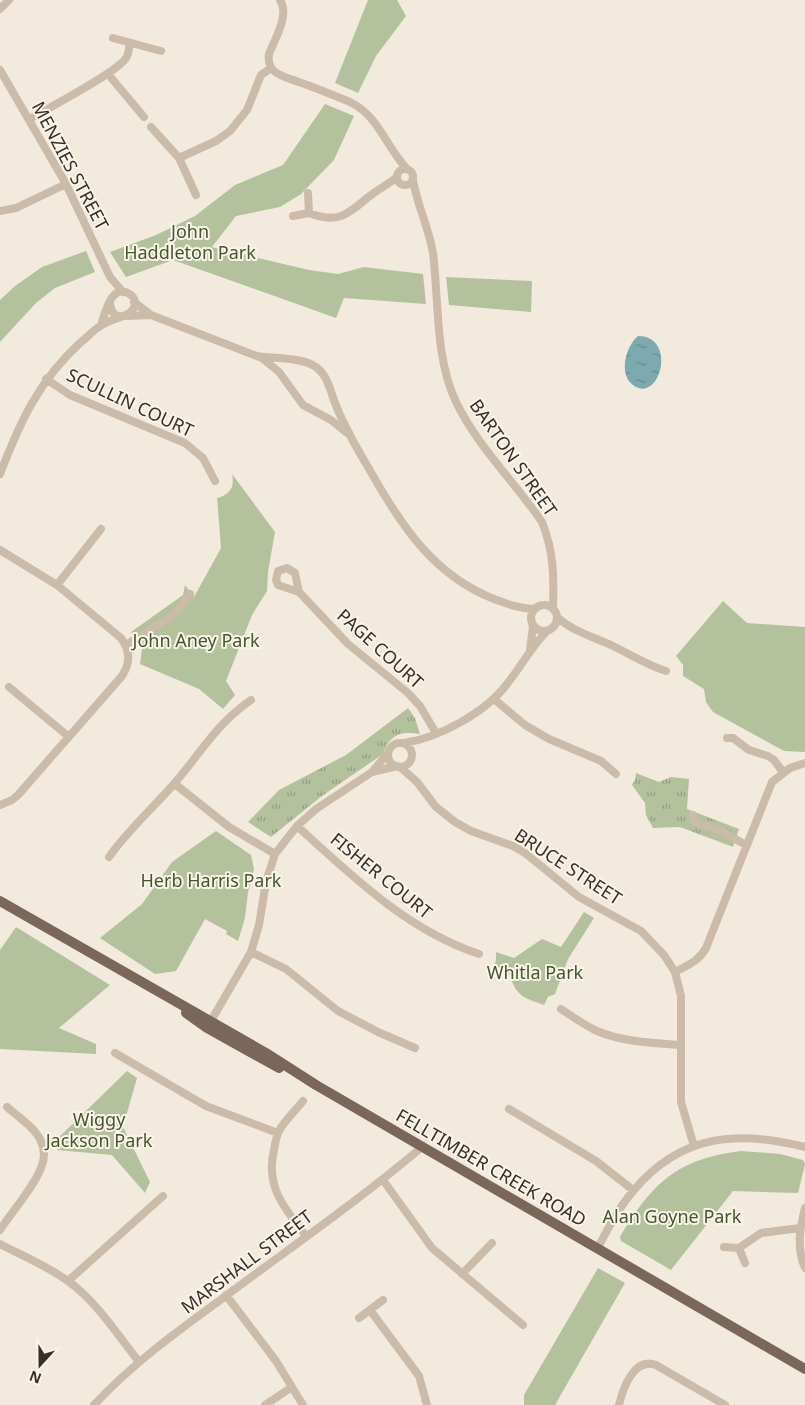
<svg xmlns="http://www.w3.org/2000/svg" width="805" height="1405" viewBox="0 0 805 1405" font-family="'Noto Sans',sans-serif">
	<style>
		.grass { fill: url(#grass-tufts) }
		.green { fill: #b3c29d }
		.water { fill: url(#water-ripples) }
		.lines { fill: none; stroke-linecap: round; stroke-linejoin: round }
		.minor { stroke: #cbbba9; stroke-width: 8 }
		.major { stroke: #7a675a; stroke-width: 10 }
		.labels { text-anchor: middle; stroke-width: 4; stroke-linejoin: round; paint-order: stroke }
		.street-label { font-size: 18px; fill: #382f29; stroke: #faf4ea }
		.park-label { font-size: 18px; fill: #44572d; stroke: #faf4ea }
	</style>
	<defs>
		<pattern id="grass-tufts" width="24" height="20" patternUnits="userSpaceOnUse" patternTransform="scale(1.25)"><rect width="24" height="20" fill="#b3c29d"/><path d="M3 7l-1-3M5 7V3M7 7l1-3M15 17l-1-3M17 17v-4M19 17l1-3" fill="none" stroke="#939e80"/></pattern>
		<pattern id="water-ripples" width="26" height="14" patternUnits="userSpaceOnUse" patternTransform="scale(1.25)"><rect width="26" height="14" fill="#7caab0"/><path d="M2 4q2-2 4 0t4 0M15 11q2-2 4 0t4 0" fill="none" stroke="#678b8f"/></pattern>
	</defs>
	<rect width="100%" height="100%" fill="#f3eade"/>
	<path class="grass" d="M408 708 415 718 420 734C401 731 390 734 383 754L322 796 271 837 248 822 279 790 346 755Z
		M636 773 659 782 671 777 689 779 687 809 739 829 733 847 680 827 653 828 646 815 645 803 632 785 635 780Z"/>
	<path class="green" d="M368 0H397L406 16 376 56 358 93 335 83Z
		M325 104 354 116 334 160 301 194 280 207 236 216 212 247 309 270 338 274 364 267 423 274 426 304 344 298 336 318 173 260 126 277 110 252 156 235 195 216 235 185 283 165Z
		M86 251 95 272 55 288 36 303 0 342V300L15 286 42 267Z
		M446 277 532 281 531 312 449 305Z
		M232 474 275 532 268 572 267 591 252 615 226 681 235 695 223 709 199 689 140 664 142 649 131 632 183 595 185 585 194 597 221 548 217 498C230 495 235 487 232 474Z
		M723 601 747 623 805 627V752L784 751 713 712 706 702 704 689 683 676V665L676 656Z
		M216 831 251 855 254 869 248 892 245 918 238 941 226 934 227 931 205 919 176 971 155 974 100 938 142 904 172 862Z
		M584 912 594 918 568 959 555 994 548 997 544 1005C525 998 516 997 510 975L494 967 496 960V952L514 958 542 939 561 947Z
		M16 927 110 985 59 1028 96 1044V1054L0 1049V950Z
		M127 1071 137 1078 123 1127 150 1182 145 1193 112 1155 57 1150 55 1141Z
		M741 1151 780 1154 803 1160 805 1164 798 1193 733 1191 671 1270 621 1241 620 1237C652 1183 677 1159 741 1151Z
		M598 1268 625 1283 555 1405H524V1395Z"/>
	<path class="water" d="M638 336C678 336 660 405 633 385 618 374 626 346 638 336Z"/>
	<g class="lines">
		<path class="minor" d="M280 0C290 14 275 39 269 54 268 60 269 66 274 71 281 77 291 79 299 82 316 88 333 95 350 102 380 117 385 146 407 169
			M0 9 9 0
			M113 38 161 51
			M0 70 66 184 110 277 123 292
			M108 74 144 117
			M30 119C48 108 118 72 126 58 129 54 129 47 130 43
			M151 127 179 158 196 195
			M179 158 216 141 230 131 247 110 261 75 271 68
			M397 177a8 8 0 1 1 16 0a8 8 0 1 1-16 0Z
			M413 180C417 205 429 228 433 253 439 301 435 358 456 402 478 447 514 481 542 522 554 552 554 577 553 608
			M0 211 16 208 66 184
			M309 213C340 225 348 213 371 195 380 188 389 184 397 177
			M293 216 309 213 308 193
			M134 302 151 315 262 358 279 372 303 405 331 420 347 433
			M127 316 151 315
			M101 325C105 314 111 284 128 293 150 305 114 332 110 304
			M257 356C274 359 302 357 316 367 328 376 330 390 335 403 339 413 343 422 348 431 355 446 364 460 372 474 402 527 435 576 494 599 508 604 520 609 535 609
			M46 379 70 395 185 443 203 458 215 481
			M0 474C20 422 39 380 81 342 88 337 94 329 102 325 108 321 116 319 123 316
			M0 550 57 585 121 638C130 651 131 662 122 676L18 795 12 800 0 805
			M57 585 101 529
			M299 592 295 573 287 568 278 571 276 580 278 585 299 592 348 644 408 693 420 706 436 733
			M531 618a13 13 0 1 1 26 0a13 13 0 1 1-26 0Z
			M558 618C574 632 594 637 613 646 632 655 646 665 666 671
			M126 645 174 615 190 594
			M530 650 533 626
			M9 687 69 737
			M494 699 525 725 549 739 601 761 616 774
			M727 738H733L749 750 768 756 774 760 783 772
			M388 755a12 12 0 1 1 24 0a12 12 0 1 1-24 0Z
			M404 743C439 738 486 712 507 684 521 667 531 647 547 631
			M400 767 417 782 436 807 455 822 471 831 513 846 525 853 579 897 641 931 664 955 675 972 681 996V1102L694 1146
			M372 772 397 766
			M175 784 229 827 275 854
			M693 815V821L721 831 746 845
			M297 826C352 876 407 930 479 954
			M109 857C128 830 152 809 173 785 201 753 215 725 251 700
			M251 952 286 969 338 1011 378 1032 415 1048
			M675 972C688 965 699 961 706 948L772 782 790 768 805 763
			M561 1009C573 1017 584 1025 597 1031 623 1042 653 1043 681 1045
			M208 1026 251 952 259 925 266 882 275 854 297 826 316 809 372 772 388 753
			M115 1053 206 1106 278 1133
			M303 1101C295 1111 285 1120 279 1131 276 1137 275 1144 274 1150 265 1187 285 1209 306 1236
			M509 1109 596 1161 633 1190
			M383 1180 432 1248 523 1325
			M805 1208C800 1229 796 1247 805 1268
			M0 1230C11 1213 37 1183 42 1165 45 1157 44 1147 40 1139 33 1126 17 1116 7 1107
			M0 1244C23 1256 47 1266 68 1281 97 1302 117 1334 139 1362
			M724 1247 739 1248 745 1263
			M739 1248 761 1233 800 1228
			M597 1249C608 1229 619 1207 634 1190 681 1134 738 1130 805 1147
			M462 1274 492 1243
			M68 1281 163 1196
			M226 1295 276 1361 303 1405
			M370 1310 419 1376 427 1405
			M359 1318 383 1300
			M94 1405C131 1365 175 1333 219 1301 287 1250 357 1202 422 1147
			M265 1405 292 1387
			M619 1405C623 1388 634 1357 656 1365L725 1405"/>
		<path class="major" d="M0 901 266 1053 316 1085 805 1369
			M186 1013 207 1028 279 1068"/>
	</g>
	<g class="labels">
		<g class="street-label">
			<text transform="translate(70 166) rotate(62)" y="6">MENZIES STREET</text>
			<text transform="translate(130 403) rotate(25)" y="6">SCULLIN COURT</text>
			<text transform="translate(513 458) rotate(55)" y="6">BARTON STREET</text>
			<text transform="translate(380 649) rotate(42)" y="6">PAGE COURT</text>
			<text transform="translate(568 867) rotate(33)" y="6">BRUCE STREET</text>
			<text transform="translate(381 876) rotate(39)" y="6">FISHER COURT</text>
			<text transform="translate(491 1168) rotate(30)" y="6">FELLTIMBER CREEK ROAD</text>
			<text transform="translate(247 1262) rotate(-37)" y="6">MARSHALL STREET</text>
		</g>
		<g class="park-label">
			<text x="190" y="238">John<tspan x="190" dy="21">Haddleton Park</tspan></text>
			<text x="196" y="647">John Aney Park</text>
			<text x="211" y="887">Herb Harris Park</text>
			<text x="535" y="979">Whitla Park</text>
			<text x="99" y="1126">Wiggy<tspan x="99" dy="21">Jackson Park</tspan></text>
			<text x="672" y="1223">Alan Goyne Park</text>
		</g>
	</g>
	<g transform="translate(40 1365) rotate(201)" stroke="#faf4ea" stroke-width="4" paint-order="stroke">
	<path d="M0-4L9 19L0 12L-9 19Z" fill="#382f29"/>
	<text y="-8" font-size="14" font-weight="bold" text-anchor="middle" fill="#382f29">N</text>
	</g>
</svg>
